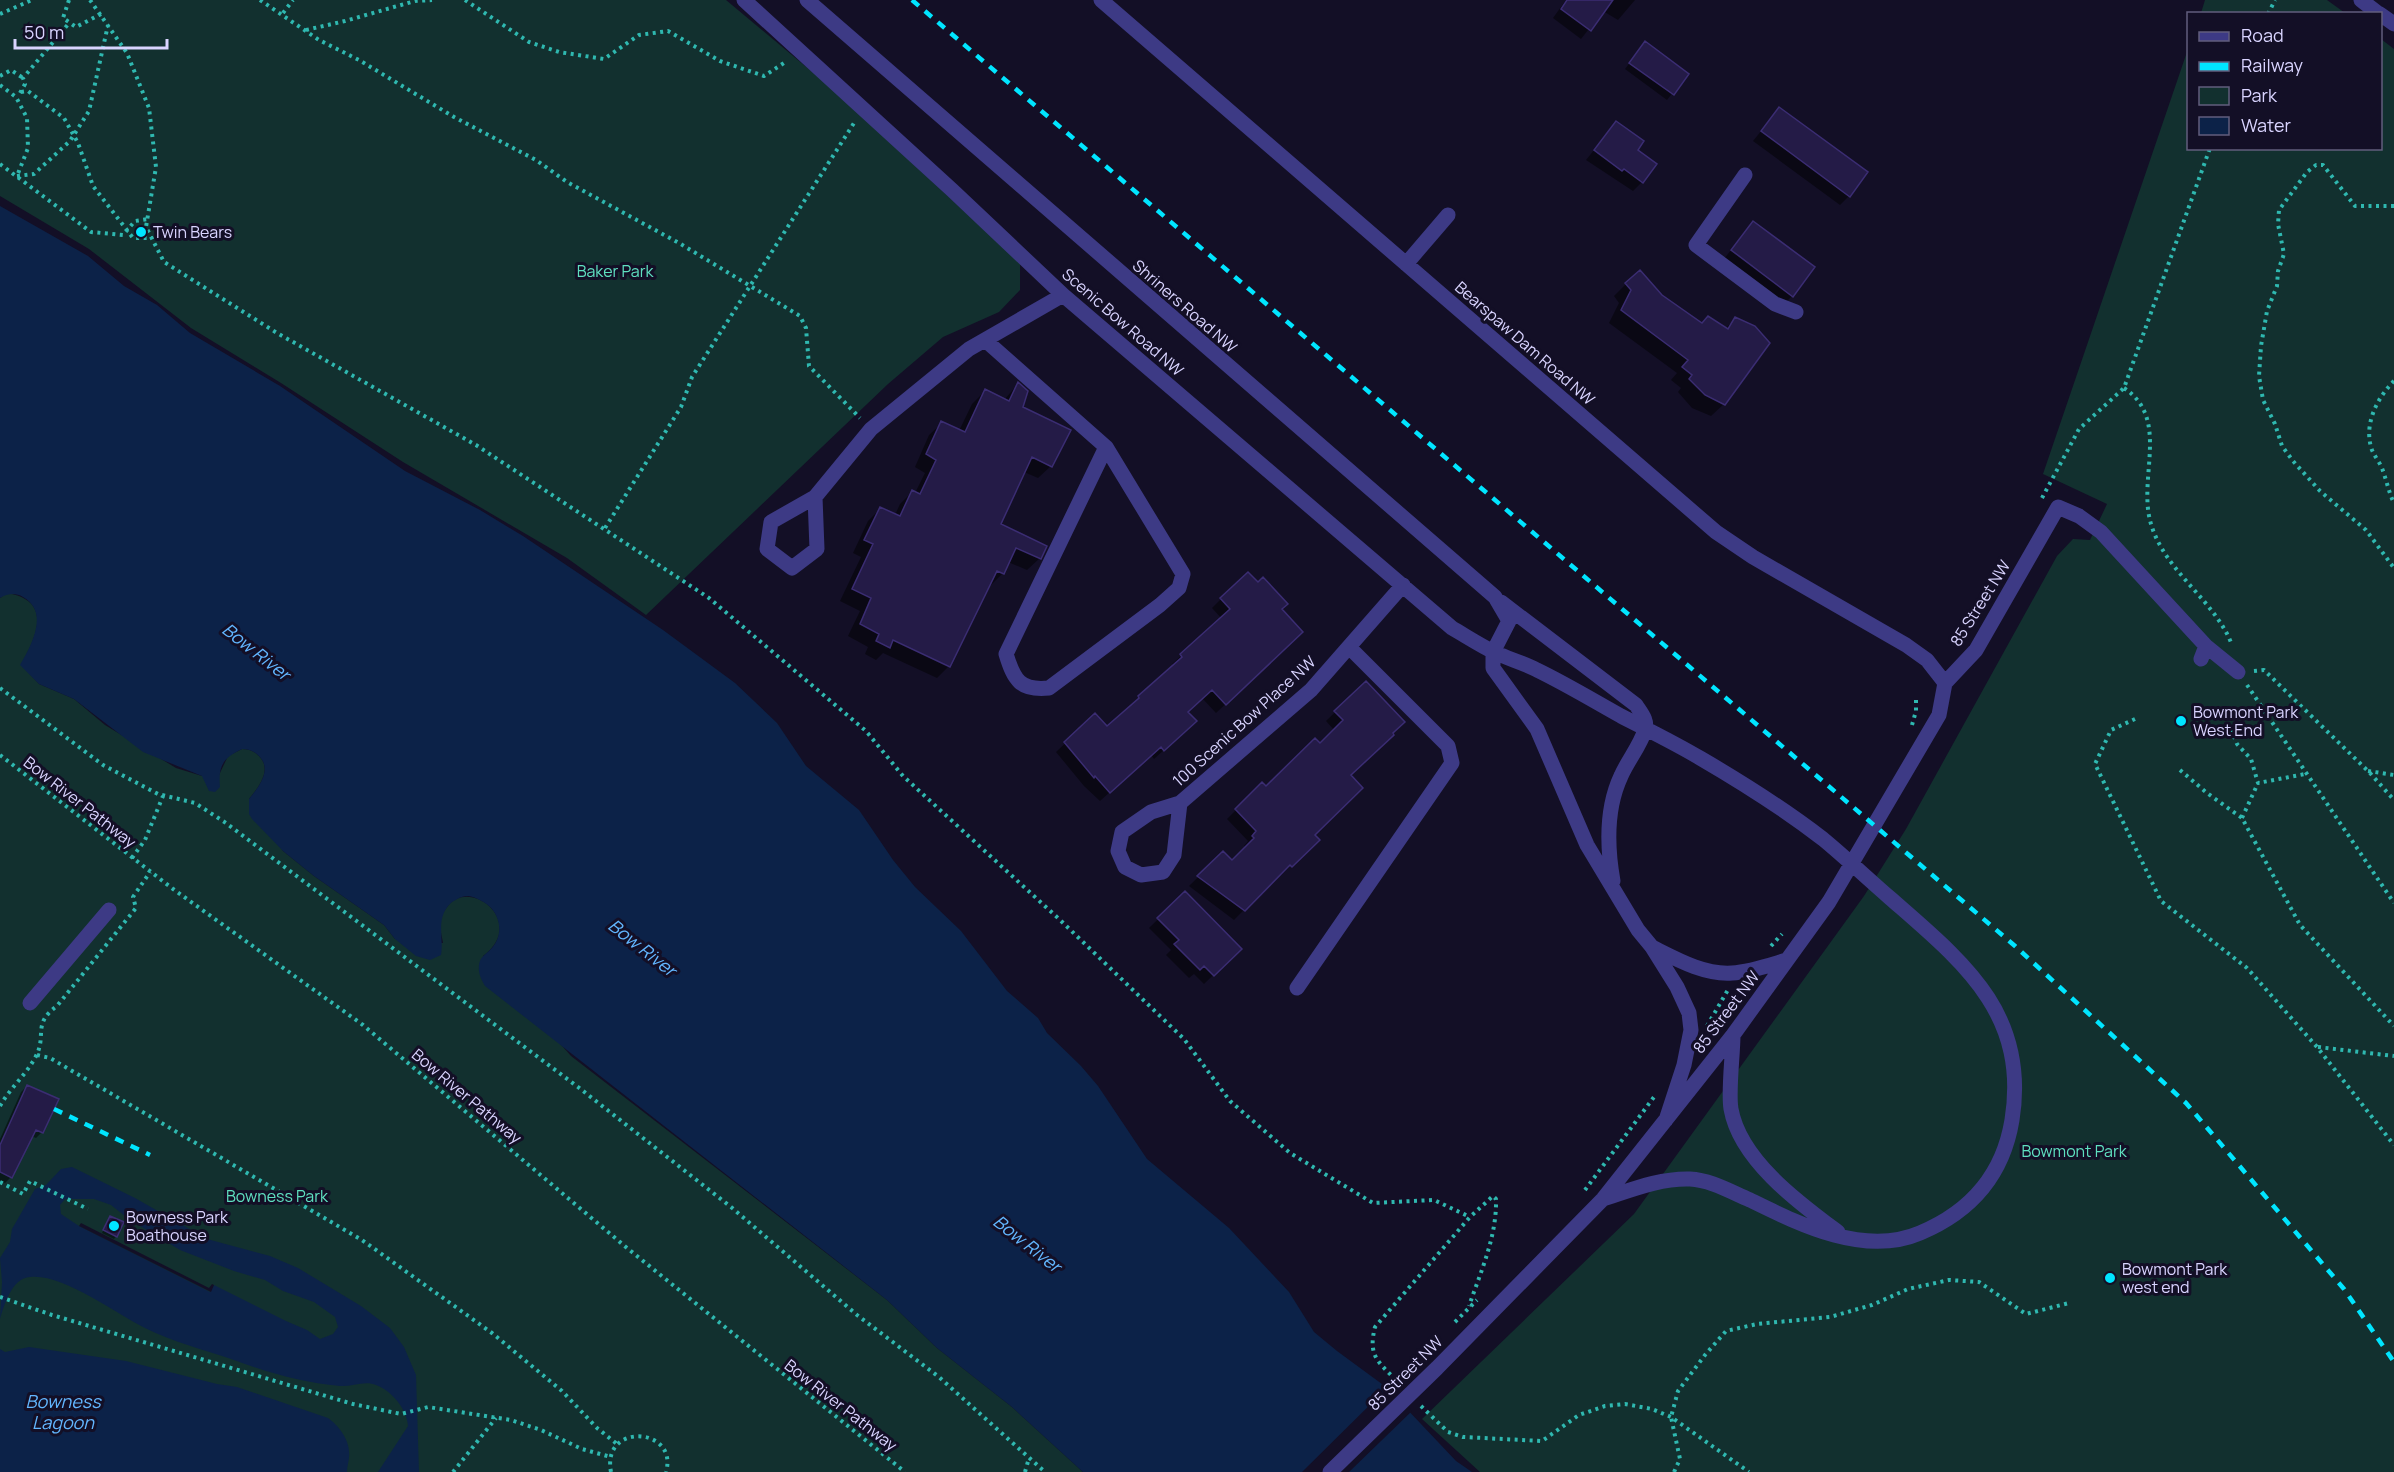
<svg xmlns="http://www.w3.org/2000/svg" width="2394" height="1472" viewBox="0 0 2394 1472" font-family="Manrope,sans-serif">
	<style>
		.green { fill: #12302f }
		.water { fill: #0c2248; fill-rule: evenodd }
		.pier { fill: #130f26 }
		.shadow { fill: #0007 }
		.building { fill: #241b47; stroke: #3b2d73; stroke-width: 1.5 }
		.lines { fill: none; stroke-linecap: round; stroke-linejoin: round }
		.path { stroke: #2fb8b0; stroke-width: 4; stroke-dasharray: 3 4.5; stroke-linecap: butt }
		.minor { stroke: #3d3a85; stroke-width: 15 }
		.rail { stroke: #00e5ff; stroke-width: 4.5; stroke-dasharray: 9 8; stroke-linecap: butt }
		.poi-dot { fill: #00e5ff; stroke: #130f26; stroke-width: 2 }
		.labels { text-anchor: middle; stroke-width: 6; stroke-linejoin: round; paint-order: stroke }
		.poi-label { font-size: 16px; fill: #d9d4ff; stroke: #130f26; text-anchor: start }
		.park-label { font-size: 16px; fill: #5fe0c0; stroke: #130f26 }
		.street-label { font-size: 16px; fill: #d9d4ff; stroke: #130f26 }
		.water-label { font-size: 18px; font-style: italic; fill: #62b6ff; stroke: #130f26 }
	</style>
	<rect width="100%" height="100%" fill="#130f26"/>
	<path class="green" d="M0 0H726L829 86 1020 263V290L999 312 943 337 888 384 646 615 567 558 403 462 281 383 191 328 89 249 0 196Z
		M2205 0H2327L2345 13H2201Z
		M2381 39 2394 49V1472H1480L1422 1419 1634 1214 1864 896 1906 829 2057 556 2073 539 2090 540 2107 504 2043 474 2188 49V148H2380Z
		M7 593C54 601 36 637 21 665L39 684 74 699 105 725 176 768 202 776 219 775 228 756 242 749C249 749 254 751 259 756 273 770 258 788 249 799L283 851 314 876 384 925 395 939 443 943C442 937 440 930 440 924 440 918 443 912 447 907 470 876 528 923 483 956L571 1056 887 1300 937 1348 1012 1407 1083 1472H0V598Z"/>
	<path class="water" d="M0 206 88 256 124 286 157 305 190 333 280 386 405 471 480 510 523 536 663 630 735 683 777 723 806 766 859 810 893 860 915 887 961 931 1007 991 1038 1018 1047 1033 1081 1066 1098 1086 1147 1159 1229 1228 1289 1292 1314 1332 1337 1351 1386 1387 1456 1461 1472 1472H1083L1012 1407 937 1348 887 1300 485 986C481 979 478 973 479 965 480 957 485 955 490 950 502 939 502 921 492 909 487 903 476 897 468 896 461 896 452 901 448 906 436 921 444 938 441 955L430 960 416 956 395 939 384 925 314 876 283 851 252 819 249 814V799C258 788 273 770 259 756 254 751 249 749 242 749 223 758 218 766 220 787L215 792 209 791 202 776 143 752 74 699 39 684 20 665C31 646 50 612 23 597 15 592 7 594 0 598Z
		M72 1167 135 1198 207 1239 270 1256 298 1268 361 1306 390 1328 404 1347 416 1375 419 1472H378L408 1426C407 1409 392 1391 376 1385 365 1380 351 1387 340 1386 303 1383 269 1373 234 1360 205 1350 173 1342 145 1328 115 1313 62 1273 30 1277 12 1278 4 1305 0 1319L2 1282 0 1258 10 1242 12 1229 35 1189 46 1185 61 1169ZM65 1199H94L111 1205 130 1220 180 1250 234 1271 265 1280 283 1291 314 1302 335 1317 338 1327 333 1334 320 1339 307 1330 286 1321 214 1285 210 1292 79 1226 61 1214 60 1205Z
		M29 1347 126 1361 217 1384 237 1387 328 1418C338 1425 349 1439 349 1452 350 1458 347 1465 347 1472H0V1349L5 1352Z"/>
	<path class="pier" d="M81 1223 209 1288 212 1284 214 1285 211 1292 79 1226Z
		M1389 1386 1412 1411 1349 1472H1302Z"/>
	<path class="shadow" d="M1566 0H1635L1618 20 1603 11 1581 39 1553 18Z
		M1645 43 1687 74 1667 100 1625 69Z
		M1779 109 1849 196 1840 205 1753 141Z
		M1616 123 1636 150 1642 182 1633 191 1586 160Z
		M1753 223 1792 296 1783 305 1723 260Z
		M1626 284 1661 296 1701 324 1725 329 1735 319 1724 404 1711 416 1692 408 1678 392 1681 388 1671 380 1677 373 1609 323 1619 303 1614 296Z
		M1018 384 1021 407 1051 466 1038 478 1024 472 999 525 1040 558 1027 570 1008 562 1003 573 990 586 988 585 949 666 937 678 883 653 876 660 865 654 868 647 848 636 860 611 840 601 861 557 853 553 868 521 880 509 895 515 900 504 912 492 915 493 925 473 915 467 929 435 942 423 959 431 972 404 985 391 1004 400Z
		M1221 599 1280 609 1292 641 1216 713 1202 698 1187 712 1186 730 1154 759 1151 755 1100 801 1084 786 1056 752 1095 715 1107 728 1174 667 1172 664 1222 619 1212 608Z
		M1365 683 1349 775 1313 835 1317 840 1281 875 1280 873 1234 920 1189 886 1223 853 1232 862 1246 848 1244 846 1248 841 1227 819 1262 784 1266 788 1335 731 1326 721Z
		M1185 893 1240 949 1204 984 1194 974 1189 978 1166 955 1171 950 1149 928Z
		M27 1086 42 1132 36 1138 31 1136 11 1177 5 1183 0 1181V1139L21 1092Z
		M108 1220 116 1236 114 1239 102 1233Z"/>
	<path class="building" d="M1567 0H1613L1591 31 1561 9Z
		M1645 41 1689 74 1674 95 1629 63Z
		M1779 107 1868 172 1850 197 1761 131Z
		M1616 121 1644 141 1638 150 1657 164 1643 183 1624 169 1622 171 1594 150Z
		M1753 221 1815 267 1793 297 1731 250Z
		M1640 270 1662 295 1702 323 1708 316 1728 329 1735 317 1755 326 1770 343 1725 405 1705 395 1689 379 1692 375 1682 367 1688 360 1621 310 1631 290 1625 283Z
		M1018 382 1028 391 1023 407 1071 430 1052 467 1032 457 1001 524 1047 546 1041 559 1016 548 1004 574 997 571 950 667 893 640 890 648 876 641 879 634 860 624 871 598 852 589 873 544 864 540 880 507 900 516 912 490 920 494 936 460 926 454 941 421 965 432 985 389 1009 401Z
		M1248 572 1258 582 1263 577 1288 604 1282 609 1303 632 1226 705 1212 690 1188 712 1197 721 1164 751 1161 747 1110 793 1095 776 1094 778 1064 742 1095 713 1107 726 1139 698 1138 696 1182 657 1180 654 1230 609 1220 598Z
		M1366 681 1405 722 1393 733 1394 735 1351 775 1363 788 1315 835 1320 840 1292 867 1290 865 1245 911 1197 876 1223 851 1232 860 1254 838 1252 836 1256 831 1235 809 1262 782 1266 786 1315 738 1320 743 1343 720 1334 711Z
		M1185 891 1242 949 1214 976 1204 966 1200 970 1174 944 1179 940 1157 918Z
		M27 1085 59 1099 43 1133 36 1130 12 1178 0 1172V1145Z
		M110 1216 124 1222 117 1237 103 1230Z"/>
	<g class="lines">
		<path class="path" d="M69 0 63 18 76 27 101 14
			M90 0 127 53 149 108 156 167 146 227 164 262 277 333 476 445 709 598 866 731 903 776 1059 919 1184 1039 1230 1101 1290 1153 1373 1203 1434 1200 1470 1217
			M260 0 319 40 359 60 454 117 536 160 567 182 679 243 800 316 806 328 809 366 860 418
			M465 0 529 42 559 52 604 59 639 35 668 31 720 61 764 76 787 61
			M283 13 293 0
			M0 14 32 0
			M2268 14 2275 0
			M306 30 345 21 415 1 432 0
			M0 76 11 70 23 78
			M0 85 16 97 27 118 28 148 17 176
			M21 92 28 91 64 118 78 143 93 186 133 238H152
			M20 93 25 84 23 78 70 22
			M0 164 91 232 123 235 135 221 148 219
			M17 176 34 174 70 141 89 111 108 25
			M2394 206H2355L2323 165H2316L2307 172 2279 210 2278 224 2284 254 2278 271 2277 286 2267 311 2261 346 2259 376 2263 400 2275 424 2282 446 2293 461 2320 491 2366 530 2394 568
			M2394 381C2377 398 2363 425 2372 450 2375 457 2381 464 2383 471 2387 482 2389 493 2394 503
			M2124 388C2171 419 2137 478 2151 524 2165 572 2215 600 2232 645
			M2042 498 2079 429 2124 388 2210 148
			M605 528 681 407 692 377 854 123
			M2254 671 2264 670 2370 773 2394 800
			M2247 685 2394 903
			M0 688 103 765 158 794 195 803 226 823 578 1087 731 1207 857 1315 939 1377 1045 1472
			M2135 719 2111 730 2095 764 2161 901 2247 968 2317 1047 2394 1145
			M1912 725 1916 711V699L1919 698
			M2231 729 2237 744 2251 759 2258 783 2305 774
			M0 755 173 889 363 1025 627 1248 905 1472
			M2180 770 2207 793 2242 818 2300 925 2394 1026
			M2368 771 2394 775
			M2242 818 2258 783
			M132 858 145 840 163 796
			M1771 946 1782 934
			M1707 1026 1729 988
			M2318 1047 2394 1056
			M37 1055 50 1058 362 1240 492 1333 562 1391 597 1428 617 1444
			M0 1106C10 1088 27 1074 36 1056 47 1035 32 1024 57 1006L136 908 133 897 150 872
			M0 1182 23 1194 30 1181 88 1209
			M1585 1190 1654 1097
			M0 1297 52 1315 353 1404 401 1414 428 1407 511 1420 541 1430 582 1449 611 1457
			M1455 1322 1477 1300
			M1396 1380C1377 1361 1368 1355 1375 1327L1470 1217 1493 1196 1496 1199C1497 1236 1481 1271 1469 1306
			M1421 1406 1448 1432 1463 1437 1542 1441 1579 1415 1605 1406 1625 1404 1652 1409 1671 1417 1749 1472
			M453 1472 496 1418
			M611 1472C601 1422 679 1427 666 1472
			M1025 1472 1029 1458
			M1674 1472 1680 1459 1671 1417 1678 1391 1705 1355 1726 1331 1757 1324 1830 1317 1872 1305 1908 1289 1949 1280 1979 1282 2026 1314 2069 1303"/>
		<path class="minor" d="M744 0 952 190 1063 295 1452 628C1466 636 1481 646 1496 653 1509 659 1524 663 1537 670 1566 684 1594 701 1621 716 1648 730 1675 743 1700 758 1743 783 1784 809 1823 839 1846 858 1868 879 1890 898 1963 962 2029 1013 2012 1120 2003 1175 1970 1212 1920 1233 1864 1257 1799 1224 1750 1200 1731 1192 1711 1180 1690 1179 1660 1178 1631 1190 1603 1199
			M807 0 1495 597 1509 621 1493 652V668L1537 729 1587 845 1638 930 1652 947 1677 987 1689 1013 1691 1030 1684 1065 1666 1120
			M1101 0 1716 532 1753 557 1906 645 1927 660 1945 683
			M2361 0 2379 14
			M2380 14 2394 24
			M1745 175 1696 245 1775 304 1796 312
			M1406 264 1448 215
			M985 340 1106 447 1183 574 1179 588 1160 605 1049 688C1020 691 1014 680 1006 654L1106 447
			M815 497 817 549 792 568 767 549 771 522 815 497 871 429 969 349 1063 295
			M1501 602 1636 705C1641 713 1648 720 1645 730 1640 746 1628 760 1621 776 1606 808 1607 847 1613 881
			M2206 646 2238 672
			M1180 803 1174 855 1163 872 1141 875 1125 867 1118 851 1122 832 1151 812 1180 803 1311 690 1403 585
			M1652 947C1676 959 1704 975 1732 973 1750 972 1770 965 1787 960
			M1297 988 1452 763 1448 746 1349 647
			M30 1003 109 910
			M1733 1035C1733 1054 1728 1092 1731 1109 1740 1160 1799 1203 1838 1232
			M1330 1472 1437 1368 1603 1199 1733 1035 1829 902 1939 715 1945 683 1976 650 2058 507 2079 516 2101 532 2206 646 2201 659"/>
		<path class="rail" d="M912 0 2015 946 2186 1103 2344 1289 2394 1362
			M54 1109 150 1155"/>
	</g>
	<g class="poi-dot">
		<circle cx="141" cy="232" r="6"/>
		<circle cx="2181" cy="721" r="6"/>
		<circle cx="114" cy="1226" r="6"/>
		<circle cx="2110" cy="1278" r="6"/>
	</g>
	<g class="labels">
		<g class="poi-label">
			<text x="153" y="238">Twin Bears</text>
			<text x="2193" y="718">Bowmont Park<tspan x="2193" dy="18">West End</tspan></text>
			<text x="126" y="1223">Bowness Park<tspan x="126" dy="18">Boathouse</tspan></text>
			<text x="2122" y="1275">Bowmont Park<tspan x="2122" dy="18">west end</tspan></text>
		</g>
		<g class="park-label">
			<text x="615" y="277">Baker Park</text>
			<text x="2074" y="1157">Bowmont Park</text>
			<text x="277" y="1202">Bowness Park</text>
		</g>
		<g class="street-label">
			<text transform="translate(1185 306) rotate(41)" y="6">Shriners Road NW</text>
			<text transform="translate(1123 322) rotate(41)" y="6">Scenic Bow Road NW</text>
			<text transform="translate(1525 343) rotate(41)" y="6">Bearspaw Dam Road NW</text>
			<text transform="translate(1980 603) rotate(-58)" y="6">85 Street NW</text>
			<text transform="translate(1244 721) rotate(-42)" y="6">100 Scenic Bow Place NW</text>
			<text transform="translate(80 802) rotate(38)" y="6">Bow River Pathway</text>
			<text transform="translate(1726 1012) rotate(-53)" y="6">85 Street NW</text>
			<text transform="translate(467 1096) rotate(40)" y="6">Bow River Pathway</text>
			<text transform="translate(1405 1373) rotate(-45)" y="6">85 Street NW</text>
			<text transform="translate(841 1405) rotate(38)" y="6">Bow River Pathway</text>
		</g>
		<g class="water-label">
			<text transform="translate(256 652) rotate(38)" y="6">Bow River</text>
			<text transform="translate(642 948) rotate(38)" y="6">Bow River</text>
			<text transform="translate(1027 1244) rotate(38)" y="6">Bow River</text>
			<text x="63" y="1408">Bowness<tspan x="63" dy="21">Lagoon</tspan></text>
		</g>
	</g>
	<rect x="2187" y="12" width="195" height="138" fill="#130f26" stroke="#625e7d" stroke-width="1.5"/>
	<rect x="2199" y="32" width="30" height="9" fill="#3d3a85" stroke="#625e7d" stroke-width="1.5"/>
	<text x="2241" y="42" font-size="18" fill="#d9d4ff">Road</text>
	<rect x="2199" y="62" width="30" height="9" fill="#00e5ff" stroke="#625e7d" stroke-width="1.5"/>
	<text x="2241" y="72" font-size="18" fill="#d9d4ff">Railway</text>
	<rect x="2199" y="87" width="30" height="18" fill="#12302f" stroke="#625e7d" stroke-width="1.5"/>
	<text x="2241" y="102" font-size="18" fill="#d9d4ff">Park</text>
	<rect x="2199" y="117" width="30" height="18" fill="#0c2248" stroke="#625e7d" stroke-width="1.5"/>
	<text x="2241" y="132" font-size="18" fill="#d9d4ff">Water</text>
	<path d="M15 39v9h152v-9" fill="none" stroke="#d9d4ff" stroke-width="3"/>
	<text x="24" y="39" font-size="18" fill="#d9d4ff" stroke="#130f26" stroke-width="4.5" paint-order="stroke">50 m</text>
</svg>
